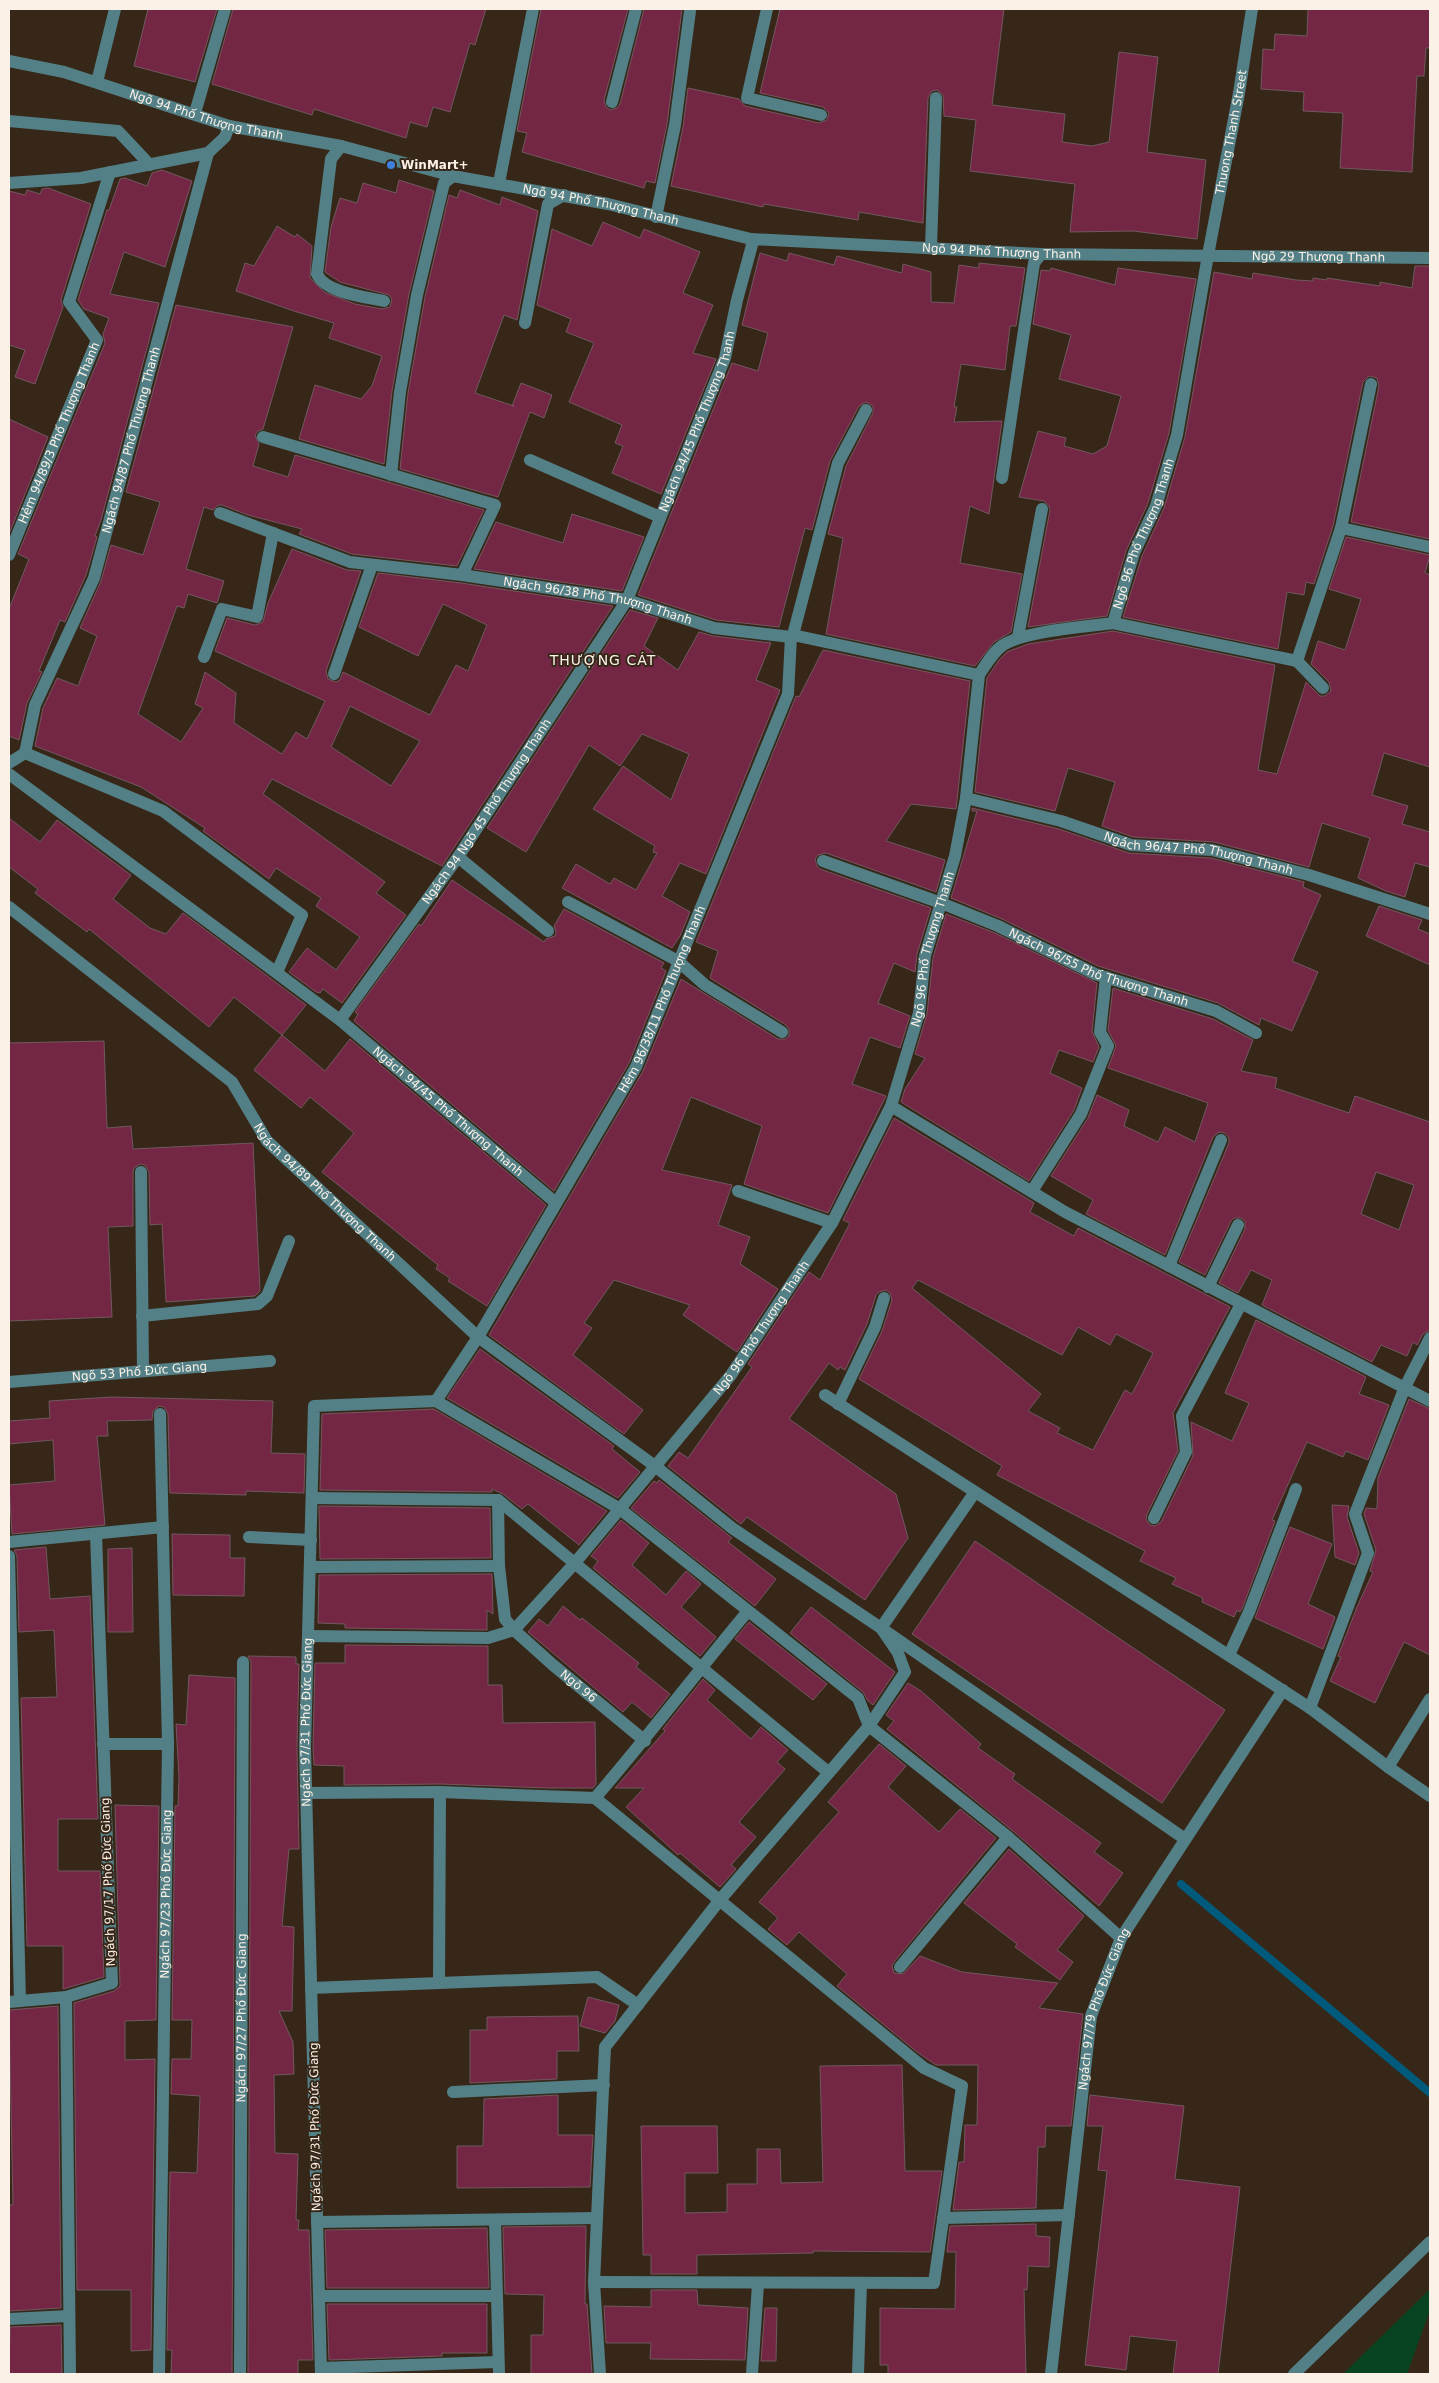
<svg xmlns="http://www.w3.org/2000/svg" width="1439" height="2383" viewBox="0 0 1439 2383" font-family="'DejaVu Sans',sans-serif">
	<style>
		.green { fill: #084421 }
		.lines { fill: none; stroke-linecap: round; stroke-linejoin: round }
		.stream { stroke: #005a7b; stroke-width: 8 }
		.building { fill: #742745; stroke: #71585f; fill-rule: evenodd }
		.minor { stroke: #538086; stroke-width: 12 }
		.shop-dot { fill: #3f7fe0; stroke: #372719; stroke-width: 2 }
		.labels { text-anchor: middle; stroke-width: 4; stroke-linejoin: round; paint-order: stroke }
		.street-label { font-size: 12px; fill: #fcf1e7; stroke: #372719 }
		.poi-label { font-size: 12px; font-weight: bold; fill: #fcf1e7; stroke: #372719; text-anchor: start }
		.neighbourhood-label { font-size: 14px; letter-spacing: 1px; fill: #fcf1e7; stroke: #372719 }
	</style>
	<rect width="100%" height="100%" fill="#372719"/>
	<path class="green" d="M1430 2289V2310L1407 2374H1343Z"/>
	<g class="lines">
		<path class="stream" d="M1181 1884 1430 2093"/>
	</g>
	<path class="building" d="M148 9H217L195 82 134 66Z
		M233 9H486L475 45 470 43 450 112 433 107 427 127 410 122 406 138 314 109 312 115 212 84Z
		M541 9H628L604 100 606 107 610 110 617 108 620 104 644 9H682L667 124 655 183 646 181 644 188 522 152 527 133 517 131Z
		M780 9H1004L992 105 1065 114 1062 142 1092 146 1109 142 1119 52 1158 57 1147 152 1206 160 1197 239 1133 231 1070 232 1075 184 970 171 976 120 944 116 943 95 937 90 932 91 928 98 923 223 859 212 858 220 764 204 763 207 671 186 683 127 688 88 739 99 745 106 819 123 827 120 829 113 823 107 760 93Z
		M1308 9H1430V48H1426L1424 76H1417L1412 172 1340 168 1343 113 1303 111 1304 92 1261 89 1263 49 1274 50 1275 34 1307 36Z
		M162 170 192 181 165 267 124 252 110 294 159 303 101 520 95 536 97 537 86 575 65 622 60 620 39 671 42 672 27 703 19 740 9 736V609L29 559 18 554 105 343 103 334 109 318 84 309 78 300 107 210H109L120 179 125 178 147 186 152 173Z
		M399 180 434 191 409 294 392 391 384 464 299 439 315 385 361 399 372 386 382 356 329 338 334 323 297 312 236 291 245 263 254 266 277 226 295 237 297 234 312 246 310 278 324 292 355 304 382 309 390 307 392 299 389 295 340 282 325 272 331 227 340 198 357 203 363 183 396 193Z
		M48 188 91 204 61 300 63 307 35 384 15 377 25 350 9 345V191L25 195 27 190 40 194 42 189Z
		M460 190 500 205 502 197 538 211 517 320 504 315 475 393 514 406H512L521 383 552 395 544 418 530 412 498 497 400 469 408 393 425 297 449 195 457 198Z
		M603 222 640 238 644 229 700 252 683 293 713 305 693 353 716 359 661 494 612 473 623 446 615 443 622 425 569 402 594 343 566 332 571 319 537 305 552 229 592 246Z
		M760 253 787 261 789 253 834 265 837 256 902 273 903 264 931 272V302L954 303 959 265 979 268V263L1025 268 1016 326H1010L1005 370 961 364 954 407H957L954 422 1002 421 989 514 970 506 960 563 1022 574 1011 632 994 642 975 666 826 634 843 538 828 534 846 466 873 413V406L866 402 859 406 830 461 812 530 805 528 779 627 716 620 638 595 732 363 758 371 768 333 742 325Z
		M1415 266H1430V539L1351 522 1379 386 1377 378 1369 376 1363 382 1333 526 1314 584 1306 582 1304 595 1287 592 1278 649 1123 617 1142 556 1164 508 1185 437 1214 272 1252 279 1253 273 1296 280 1313 281V278L1327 280V278L1380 286V282L1412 288Z
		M1051 268 1115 285 1118 268 1196 279 1169 433 1148 503 1126 551 1107 616 1028 627 1050 510 1049 506 1044 501 1019 497 1038 431 1066 438 1064 446 1093 454 1107 446 1121 396 1059 379 1071 335 1033 324 1041 270 1050 271Z
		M176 305 293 327 263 429 258 431 255 435 259 444 253 466 288 477 295 455 484 510 457 566 352 554 299 534 302 529 248 515 222 505H218L213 510 204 507 186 569 224 581 217 603 188 594 184 608 177 606 138 714 181 742 203 708 195 704 205 672 236 693 234 723 282 754 296 732 307 739 325 701 215 651 227 618 255 625 263 622 268 603 292 549 347 570 361 571 326 671 328 679 336 682 340 680 343 672 430 715 456 665 468 671 487 625 443 604 418 656 359 627 378 573 461 583 613 606 442 866 272 779 263 794 385 882 376 893 406 915 342 1003 323 989 320 993 316 992 289 972 307 948 336 970 360 937 316 906 321 898 276 868 269 879 203 831 205 828 141 787 35 746 43 708 57 678 78 686 97 636 80 628 101 581 111 545 143 555 160 502 126 492ZM350 706 420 741 391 786 331 747Z
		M9 419 48 437 9 534Z
		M572 514 644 537 622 591 474 569 496 522 563 543Z
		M1346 537 1430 555 1425 573 1430 575V767L1384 753 1372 795 1408 806 1402 824 1430 832V867L1415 863 1405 897 1386 891 1358 878 1370 838 1322 823 1309 867 1214 842 1133 837 1102 826 1115 782 1068 768 1055 811 975 792 987 678 999 660 1007 652 1028 644 1113 631 1275 665 1258 770 1277 774 1306 682 1320 696H1325L1331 691 1329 682 1311 664 1318 641 1345 650 1361 599 1329 589Z
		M630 610 658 618 644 646 678 670 699 632 713 636 771 643 756 680 780 690 706 874 680 863 662 896 690 912 680 936 672 948 562 888 576 864 610 884 614 878 636 890 657 853 653 852 655 846 593 809 623 766 671 800 689 754 642 734 620 766 589 745 526 852 487 828Z
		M823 650 970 681 956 809 911 804 886 841 945 860 936 892 826 853 818 855 815 859 817 866 820 869 931 908 917 954 915 972 894 963 878 1003 910 1016 900 1048 870 1037 852 1084 886 1096 828 1213 744 1184 762 1126 691 1097 662 1170 732 1185 718 1225 750 1237 740 1264 778 1289 737 1352 683 1315 690 1305 614 1280 584 1323 592 1328 573 1355 643 1410 624 1434 489 1335 643 1071 681 979 778 1039H785L789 1036V1029L786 1025 710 978 718 951 696 942 796 696 799 697Z
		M972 808 1059 829 1129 853 1211 858 1304 882 1303 887 1321 895 1292 961 1318 972 1292 1031 1261 1018 1259 1025 1218 1003 1098 966 1002 919 951 898 977 811H972Z
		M9 818 40 842 57 820 131 875 113 899 150 928 166 934 183 913 306 1005 282 1035 325 1071 350 1039 546 1205 487 1306 448 1281 450 1278 436 1269 438 1265 322 1172 354 1133 310 1097 301 1108 254 1070 282 1035 234 997 209 1027 89 929 87 932 35 893 38 889 9 867Z
		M452 880 544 942 546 939 555 936 556 932 554 926 564 909 664 963 661 968 666 971 629 1063 554 1191 354 1021 358 1014 355 1012 419 924 421 926Z
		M1379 906 1422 920 1418 929 1430 934V965L1366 936Z
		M946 914 995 933 1097 983 1092 1031 1099 1047 1093 1062 1059 1050 1050 1073 1082 1088 1074 1110 1029 1181 901 1102 905 1089 925 1058 915 1054 927 1014 933 958Z
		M1113 988 1213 1019 1253 1040 1241 1071 1277 1078 1275 1088 1349 1113 1355 1096 1430 1122V1330L1423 1334 1417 1345 1413 1342 1407 1356 1381 1345 1372 1362 1262 1305 1272 1280 1251 1270 1238 1293 1219 1283 1245 1229V1221L1241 1218H1234L1231 1221 1205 1275 1179 1262 1229 1143V1138L1225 1133 1219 1132 1213 1137 1165 1255 1086 1214 1093 1200 1051 1176 1088 1118 1097 1095 1129 1110 1124 1126 1158 1142 1165 1127 1195 1142 1208 1103 1108 1068 1116 1046 1108 1030ZM1376 1172 1414 1185 1399 1230 1361 1214Z
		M104 1041 107 1128 131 1126 133 1149 253 1143 260 1291 255 1296 166 1302 162 1224 150 1225 149 1172 145 1165 140 1164 134 1168 133 1172V1226L108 1227 112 1317 9 1321V1043Z
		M894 1118 1034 1203 1030 1212 1074 1236 1078 1228 1230 1307 1173 1413 1178 1451 1147 1514 1146 1519 1150 1525 1155 1526 1161 1522 1193 1456 1191 1422 1232 1441 1249 1403 1225 1393 1256 1320 1366 1377 1359 1394 1389 1405 1368 1460 1346 1451 1343 1457 1307 1442 1272 1520 1275 1521 1242 1609 1240 1612 1237 1610 1234 1617 1202 1602 1203 1598 1172 1584 1176 1578 1140 1561 1145 1551 997 1475 1002 1466 859 1379 882 1331 892 1300 890 1293 886 1290 879 1292 876 1295 867 1324 845 1370 840 1367 838 1370 829 1363 789 1419 896 1494 908 1538 865 1600 747 1517 741 1524 737 1521 668 1466 679 1452 688 1458 752 1367 748 1364 809 1272 820 1280 850 1223 843 1220ZM918 1280 1062 1355 1078 1327 1110 1345 1116 1334 1153 1353 1132 1394 1125 1390 1093 1450 1057 1433 1060 1428 1028 1411 1041 1394 912 1288Z
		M480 1349 614 1446 612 1449 640 1472 618 1498 447 1398Z
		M112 1397 273 1401 271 1453 305 1454 304 1493 246 1491V1495L170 1493 168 1414 164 1407 159 1406 153 1411 152 1420 107 1421 108 1436H97L105 1525 12 1534 9 1485 55 1481 53 1440 9 1444V1421L50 1418 49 1401Z
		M1409 1399 1430 1409V1655L1404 1642 1375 1703 1330 1681 1341 1657 1338 1656 1357 1607 1373 1572 1370 1571 1376 1550 1364 1514 1366 1508 1377 1509 1378 1478Z
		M434 1409 607 1511 579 1545 528 1504 522 1509 503 1494 492 1489V1492L320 1490 322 1414Z
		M659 1480 732 1538 728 1542 776 1579 755 1606 631 1508 654 1481 657 1483Z
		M1332 1505 1349 1506 1347 1517 1359 1553 1355 1565 1335 1557Z
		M319 1506 490 1508 491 1558 320 1559Z
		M621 1520 649 1543 632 1565 666 1595 686 1571 701 1584 681 1607 716 1637 700 1656 593 1568 598 1561 591 1556Z
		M1290 1527 1332 1544 1308 1604 1335 1617 1323 1649 1255 1618Z
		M172 1534 230 1535V1558H245L244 1596 173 1595Z
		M975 1541 1225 1710 1162 1803 912 1634Z
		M46 1547 50 1599 90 1596 98 1819H58V1871H100L104 1977 63 1989V1946H27L21 1698 57 1697 54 1630 19 1632 17 1556 14 1550Z
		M132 1548 133 1632H108V1549Z
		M492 1574 493 1614 487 1610V1630L345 1628V1624L318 1623 319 1575Z
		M563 1606 580 1620 582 1618 639 1663 636 1667 670 1694 651 1718 632 1702 623 1712 528 1632 539 1619 548 1626Z
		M811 1607 895 1672 873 1705 868 1701 863 1692 790 1633Z
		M749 1622 827 1684 813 1700 735 1639Z
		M345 1645 488 1646V1685H502L503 1723 595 1722 596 1784 593 1788H547L440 1784 344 1785V1766L314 1765 313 1747 315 1663H345Z
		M248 1656 296 1657V1664H299L297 1747 299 1849H289L282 1926 294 1927 292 2011H279L293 2042 294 2074 274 2075 275 2153 298 2154 296 2220H299L298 2230H309L313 2360H298V2374H248L251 1662Z
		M189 1675 235 1678 232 2374H171L172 2350H167L170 2172 197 2173 200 2096 171 2094 172 2059H191L192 2020H172L175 1806H178L179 1777 176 1724 186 1725Z
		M703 1679 715 1690 707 1700 751 1739 761 1727 788 1750 777 1762 785 1769 739 1822 756 1837 731 1865 736 1869 720 1887 680 1853 678 1855 626 1807 644 1788H615L665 1731 663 1729Z
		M908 1683 921 1691 981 1744 978 1748 1015 1774 1012 1779 1101 1843 1094 1852 1123 1873 1099 1906 1013 1831 887 1729 894 1721 886 1715Z
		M879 1744 906 1766 888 1787 939 1832 960 1809 996 1838 894 1962 892 1966 894 1973 903 1974 920 1956 962 1972 1058 1983 1039 2008 1083 2014 1071 2126H1046L1045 2147H1038L1036 2208 953 2210 959 2162H964L965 2125H977L978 2065H936L917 2052 837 1986 847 1974 799 1932 787 1945 768 1929 778 1918 759 1902 839 1812 828 1802Z
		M115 1805 159 1806 156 2020 125 2021V2060L155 2059 151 2350 131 2351V2290H77L74 2003 114 1991 120 1986Z
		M1009 1849 1084 1916 1057 1950 1073 1962 1060 1980 1015 1947 1017 1944 964 1903Z
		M588 1997 619 2005 615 2021 605 2033 580 2026Z
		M58 2006 61 2308 9 2311V2205H13L9 2010Z
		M578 2016 579 2051H557V2079L470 2083V2030H487V2017Z
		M902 2065 905 2171H942L930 2252 813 2251V2253L697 2255V2274H651V2255H643L641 2126H717L718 2173H685V2213L727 2212V2184H757V2149H780L781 2183 823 2182 820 2066Z
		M558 2095V2135H593L590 2187 457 2188V2146H483L484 2099Z
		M1090 2095 1184 2106 1175 2179 1240 2187 1218 2374H1173L1177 2341 1130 2336 1126 2370 1085 2365 1107 2171 1098 2170 1103 2126H1087Z
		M1036 2224V2236L1050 2237 1049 2267 1028 2266 1027 2290 1024 2289 1026 2374H888V2365H880V2308L955 2309 956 2252H947L950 2226Z
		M586 2226 585 2304H587L592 2374H531V2335H543L544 2295 505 2294 503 2227Z
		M487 2228 489 2288H327L325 2230Z
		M651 2290H697L698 2305 748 2308 745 2360 650 2359 651 2343H606L604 2306 651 2307Z
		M327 2304H487V2353H442V2356L329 2360Z
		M765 2308H777L776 2361H761Z
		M61 2325 62 2374H9L10 2327Z"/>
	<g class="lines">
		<g class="minor">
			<path d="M767 9 747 98 821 115"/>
			<path id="s1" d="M9 61 64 72 229 126 341 146 453 176 608 204 751 239 1041 254 1430 258"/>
			<path d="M97 82 115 9"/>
			<path d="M612 102 636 9"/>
			<path d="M195 113 225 9"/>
			<path d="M9 121 118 131 150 165"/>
			<path d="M341 146 331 159 317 274C325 293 366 297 384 301"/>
			<path d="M9 183 81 178 208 153"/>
			<path d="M499 183 533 9"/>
			<path d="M656 217 675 125 690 11"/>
			<path d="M931 248 936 98"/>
			<path d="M525 323 548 204 564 195"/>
			<path d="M263 437 495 505 462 575"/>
			<path d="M530 460 660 517"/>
			<path d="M391 475 400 392 417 295 444 183 453 176"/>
			<path d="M1002 478 1034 263 1041 254"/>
			<path id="s2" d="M220 513 350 562 462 575 627 600 714 628 791 637 793 635 979 675"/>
			<path d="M1341 528 1430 547"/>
			<path id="s3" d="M9 555 97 340 69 302 110 172"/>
			<path d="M1113 623 1297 661 1341 528 1371 384"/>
			<path d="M793 635 838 463 866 410"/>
			<path d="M1018 637 1042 509"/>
			<path d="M204 657 222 609 257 617 273 533"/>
			<path d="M1297 661 1323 688"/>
			<path d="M334 674 372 565"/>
			<path id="s4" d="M25 753 35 705 94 578 208 153 225 137 229 126"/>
			<path d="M9 763 25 753 163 811 287 904 302 915 277 972"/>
			<path id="s5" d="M9 774 340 1020 556 1203"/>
			<path id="s6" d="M966 798 1061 821 1131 845 1212 850 1309 875 1430 914"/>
			<path d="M458 857 548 931"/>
			<path id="s7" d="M823 861 941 903 998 926 1095 974 1216 1011 1256 1033"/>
			<path d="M568 902 678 961 705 985 782 1032"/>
			<path id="s8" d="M9 907 232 1082 267 1141 478 1337 655 1466 732 1528 881 1628 1185 1839"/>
			<path id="s9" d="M340 1020 458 857 627 600 725 358 737 300 752 245 751 239"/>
			<path d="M891 1106 1065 1212 1430 1401"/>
			<path d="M141 1172 143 1370"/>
			<path d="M738 1191 832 1223"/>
			<path d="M1032 1191 1081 1114 1108 1046 1100 1032 1106 977"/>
			<path d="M1169 1266 1221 1140"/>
			<path d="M1208 1287 1238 1225"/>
			<path d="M142 1316 258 1304 267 1296 289 1241"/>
			<path id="s10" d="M9 1382 270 1361"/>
			<path d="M825 1395 1310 1708 1388 1767 1430 1796"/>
			<path id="s11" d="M436 1401 478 1337 636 1067 788 694 791 637"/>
			<path d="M838 1404 875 1327 884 1298"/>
			<path d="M312 1498 498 1500 828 1772"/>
			<path id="s12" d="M498 1500 499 1566 505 1619 514 1630 553 1665 645 1741"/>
			<path d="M1154 1518 1186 1452 1182 1416 1241 1304"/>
			<path d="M249 1537 311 1540"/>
			<path d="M9 1542 163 1527"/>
			<path d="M9 1556 20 2001"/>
			<path d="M311 1567 499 1566"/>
			<path id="s13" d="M514 1630 574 1564 731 1375 832 1223 891 1106 919 1013 925 956 955 856 966 798 979 675C986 664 993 652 1003 645 1025 631 1085 627 1113 623L1134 553 1156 506 1177 435 1208 255 1239 93 1252 9"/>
			<path d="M308 1636 488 1638 514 1630"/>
			<path d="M1229 1655 1249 1612 1296 1489"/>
			<path d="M1310 1708 1368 1553 1355 1514 1405 1387 1430 1338"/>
			<path d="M103 1744H168"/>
			<path d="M1388 1767 1430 1699"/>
			<path d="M307 1793 440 1792 595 1798"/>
			<path d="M900 1967 1008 1837"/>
			<path d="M439 1982 440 1792"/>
			<path d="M311 1988 597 1977 638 2005"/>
			<path d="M9 2002 66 1997"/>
			<path d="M453 2092 604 2085"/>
			<path d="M943 2218 1069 2215"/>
			<path d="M495 2220 499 2374"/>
			<path d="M317 2222 597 2218"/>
			<path d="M594 2282 934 2283 962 2086 924 2068 595 1798C648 1737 696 1673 748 1611"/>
			<path d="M319 2296H497"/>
			<path d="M9 2319 69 2316"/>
			<path d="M321 2368 498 2362"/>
			<path d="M70 2374 66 1997 112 1983 96 1534"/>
			<path id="s14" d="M159 2374 168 1744 160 1414"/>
			<path id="s15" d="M240 2374 243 1662"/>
			<path id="s16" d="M321 2374 305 1747 314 1406 436 1401 620 1509 858 1698 869 1726 1008 1837 1121 1938"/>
			<path d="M600 2374 594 2282 605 2047 719 1901 869 1726 905 1672 898 1653 881 1628 975 1492"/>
			<path d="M752 2374 758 2284"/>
			<path d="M858 2374 861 2283"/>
			<path id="s17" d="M1051 2374 1091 2016 1121 1938 1283 1690"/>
			<path d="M1294 2374 1430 2242"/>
		</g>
	</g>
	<circle class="shop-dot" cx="391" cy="165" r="5"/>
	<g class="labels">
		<g class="street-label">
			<text dy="4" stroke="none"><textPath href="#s1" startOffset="205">Ngõ 94 Phố Thượng Thanh</textPath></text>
			<text dy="4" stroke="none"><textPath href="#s13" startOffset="1748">Thuong Thanh Street</textPath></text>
			<text dy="4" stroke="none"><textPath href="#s1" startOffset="610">Ngõ 94 Phố Thượng Thanh</textPath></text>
			<text dy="4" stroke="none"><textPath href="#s1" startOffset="1015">Ngõ 94 Phố Thượng Thanh</textPath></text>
			<text dy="4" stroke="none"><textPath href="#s1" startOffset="1332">Ngõ 29 Thượng Thanh</textPath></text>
			<text dy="4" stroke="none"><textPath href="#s9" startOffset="701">Ngách 94/45 Phố Thượng Thanh</textPath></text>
			<text dy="4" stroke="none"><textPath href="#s3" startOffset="132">Hẻm 94/89/3 Phố Thượng Thanh</textPath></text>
			<text dy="4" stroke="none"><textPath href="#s4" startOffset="332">Ngách 94/87 Phố Thượng Thanh</textPath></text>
			<text dy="4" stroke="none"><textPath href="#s13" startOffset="1336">Ngõ 96 Phố Thượng Thanh</textPath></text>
			<text dy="4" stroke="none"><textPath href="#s2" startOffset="390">Ngách 96/38 Phố Thượng Thanh</textPath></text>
			<text dy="4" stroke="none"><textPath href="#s9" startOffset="255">Ngách 94 Ngõ 45 Phố Thượng Thanh</textPath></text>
			<text dy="4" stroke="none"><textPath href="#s6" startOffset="240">Ngách 96/47 Phố Thượng Thanh</textPath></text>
			<text dy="4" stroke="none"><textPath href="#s13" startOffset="811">Ngõ 96 Phố Thượng Thanh</textPath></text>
			<text dy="4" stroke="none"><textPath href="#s7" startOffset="296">Ngách 96/55 Phố Thượng Thanh</textPath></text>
			<text dy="4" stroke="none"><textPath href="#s11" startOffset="462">Hẻm 96/38/11 Phố Thượng Thanh</textPath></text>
			<text dy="4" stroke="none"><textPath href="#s5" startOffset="554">Ngách 94/45 Phố Thượng Thanh</textPath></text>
			<text dy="4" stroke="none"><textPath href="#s8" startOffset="429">Ngách 94/89 Phố Thượng Thanh</textPath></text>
			<text dy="4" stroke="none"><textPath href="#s13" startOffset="391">Ngõ 96 Phố Thượng Thanh</textPath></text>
			<text dy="4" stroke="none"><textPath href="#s10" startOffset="131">Ngõ 53 Phố Đức Giang</textPath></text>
			<text dy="4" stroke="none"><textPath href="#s12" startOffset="219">Ngõ 96</textPath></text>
			<text dy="4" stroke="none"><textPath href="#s16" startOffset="652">Ngách 97/31 Phố Đức Giang</textPath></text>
			<text transform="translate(108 1882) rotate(-92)" y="4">Ngách 97/17 Phố Đức Giang</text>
			<text dy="4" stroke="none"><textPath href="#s14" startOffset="480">Ngách 97/23 Phố Đức Giang</textPath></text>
			<text dy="4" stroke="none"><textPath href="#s17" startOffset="370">Ngách 97/79 Phố Đức Giang</textPath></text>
			<text dy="4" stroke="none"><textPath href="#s15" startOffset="356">Ngách 97/27 Phố Đức Giang</textPath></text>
			<text transform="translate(315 2127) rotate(-91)" y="4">Ngách 97/31 Phố Đức Giang</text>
		</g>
		<g class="poi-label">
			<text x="401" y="169">WinMart+</text>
		</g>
		<g class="neighbourhood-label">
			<text x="603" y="665">THƯỢNG CÁT</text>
		</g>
	</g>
	<rect width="1439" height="2383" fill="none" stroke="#fcf1e7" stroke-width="20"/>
</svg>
